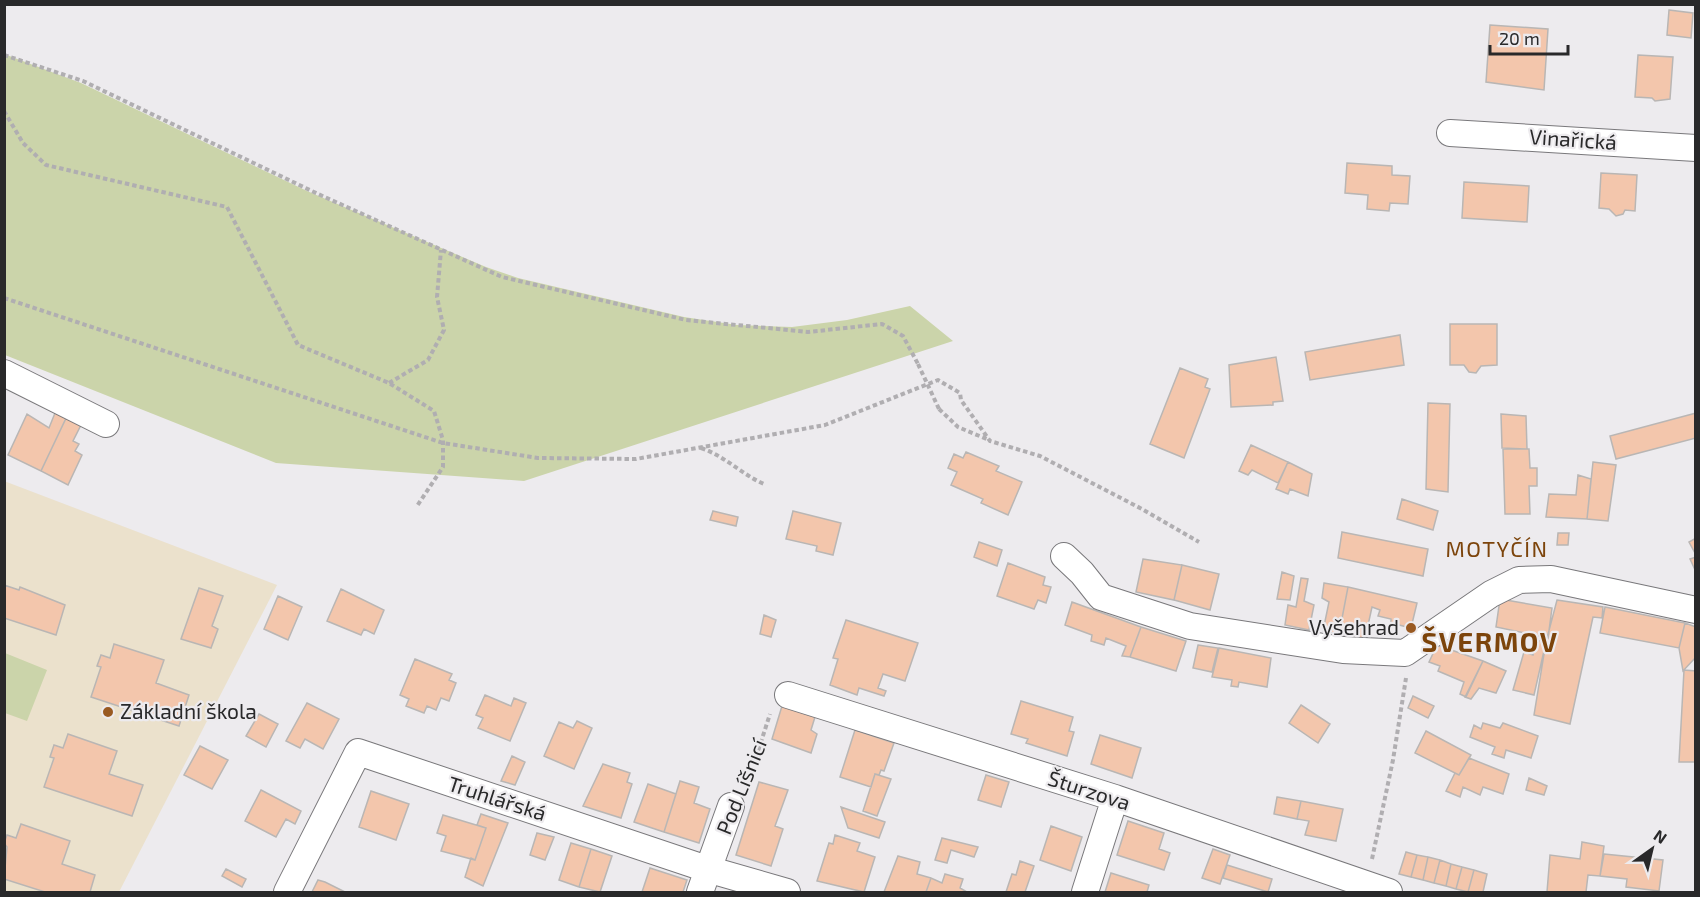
<svg xmlns="http://www.w3.org/2000/svg" width="1700" height="897" viewBox="0 0 1700 897" font-family="'Exo 2',sans-serif">
	<style>
		.education { fill: #ebe1cc }
		.green { fill: #cbd4aa }
		.building { fill: #f3c6ac; stroke: #b9b6b4; stroke-width: 1.5 }
		.lines { fill: none; stroke-linecap: round; stroke-linejoin: round }
		.minor-casing { stroke: #79787b; stroke-width: 28 }
		.path { stroke: #b0aeb1; stroke-width: 4; stroke-dasharray: 4.5 3; stroke-linecap: butt }
		.minor { stroke: #fff; stroke-width: 26 }
		.path-bridge { stroke: #b0aeb1; stroke-width: 4; stroke-dasharray: 4.5 3; stroke-linecap: butt }
		.poi-dot { fill: #995a22; stroke: #edebee; stroke-width: 2 }
		.labels { text-anchor: middle; stroke-width: 4.5; stroke-linejoin: round; paint-order: stroke }
		.street-label { font-size: 21px; fill: #29292a; stroke: #edebee }
		.poi-label { font-size: 21px; fill: #29292a; stroke: #edebee; text-anchor: end }
		.neighbourhood-label { font-size: 22px; letter-spacing: 1.5px; fill: #7c440b; stroke: #edebee }
		.district-label { font-size: 27px; font-weight: bold; letter-spacing: 1.5px; fill: #7c440b; stroke: #edebee }
	</style>
	<rect width="100%" height="100%" fill="#edebee"/>
	<path class="education" d="M4 481 277 585 119 892H5Z"/>
	<path class="green" d="M4 54 81 83 307 191 486 267 518 278 684 317 737 325 792 327 847 320 910 306 953 341 524 481 276 463 5 355Z
		M5 653 47 670 27 721 5 713Z"/>
	<path class="building" d="M1669 10 1693 13 1691 38 1667 35Z
		M1490 25 1548 29 1544 90 1486 82Z
		M1638 55 1673 57 1670 99 1655 101 1652 98 1635 97Z
		M1347 163 1392 166V175L1410 176 1408 204 1390 203 1389 211 1367 209 1368 195 1345 193Z
		M1601 173 1637 175 1635 211 1625 210 1623 214 1616 216 1609 209 1599 208Z
		M1464 182 1529 186 1527 222 1462 218Z
		M1450 324H1497V365L1481 366 1476 373 1469 372 1464 365H1450Z
		M1400 335 1404 365 1310 380 1305 352Z
		M1276 357 1283 401 1273 402V405L1231 407 1229 365Z
		M1180 368 1208 379 1205 387 1210 389 1184 458 1150 444Z
		M1428 403 1450 404 1448 492 1426 489Z
		M57 408 68 414 41 471 8 455 27 414 49 428Z
		M1696 413V438L1616 459 1610 436Z
		M68 414 83 421 73 441 79 444 75 451 82 455 68 485 41 471Z
		M1501 414 1526 416 1527 449 1502 448Z
		M1251 445 1288 462 1278 483 1252 470 1248 475 1239 471Z
		M1503 449H1529L1530 468H1537V486H1529L1530 514H1505Z
		M966 452 999 466 996 471 1022 482 1008 515 981 503 983 499 951 485 957 472 948 468 954 454 963 458Z
		M1288 462 1312 474 1308 496 1290 489 1288 494 1276 489Z
		M1593 462 1616 465 1608 521 1587 519Z
		M1578 475 1591 479 1587 519 1546 517 1549 494 1576 495Z
		M1402 499 1438 511 1433 530 1397 519Z
		M713 511 738 517 736 526 710 520Z
		M793 511 841 523 833 555 816 551 817 546 786 539Z
		M1342 532 1428 549 1423 576 1338 558Z
		M1558 533H1569L1568 545H1557Z
		M1696 538V555L1689 542Z
		M979 542 1002 550 997 566 974 557Z
		M1696 557V572L1690 559Z
		M1143 559 1182 565 1174 600 1136 592Z
		M1008 563 1045 577 1043 585 1051 587 1046 603 1038 600 1034 609 997 596Z
		M1182 565 1219 574 1210 610 1174 600Z
		M1282 572 1294 576 1290 600 1277 599Z
		M1301 578 1308 579 1304 601 1314 605 1309 630 1285 625 1288 605 1296 607Z
		M1324 583 1348 587 1339 634 1323 631 1329 602 1322 598Z
		M4 585 19 590 20 587 65 605 56 635 4 618Z
		M1348 587 1417 603 1411 628 1391 623V619L1378 616 1380 610 1372 607 1365 639 1339 634Z
		M199 588 223 596 212 626 218 629 211 648 181 639Z
		M341 589 384 610 374 634 364 629 361 635 327 621Z
		M278 596 302 607 288 640 264 629Z
		M1500 599 1552 608 1548 638 1496 627Z
		M1557 600 1603 607 1602 618 1593 617 1570 724 1534 715 1546 642Z
		M1072 602 1141 627 1130 657 1122 656 1126 646 1106 638 1104 645 1091 641 1092 635 1065 625Z
		M1605 607 1685 623 1679 648 1600 633Z
		M764 615 776 620 771 637 760 634Z
		M846 620 918 643 905 681 883 674 878 688 886 691 884 696 859 688 857 695 830 685 838 659 833 658Z
		M1685 623 1696 627V657L1683 671 1679 648Z
		M1141 627 1186 641 1176 671 1130 657Z
		M1536 640 1546 642 1534 695 1513 690 1524 652 1533 655Z
		M114 644 164 660 156 683 189 695 179 726 91 697 101 667 97 666 101 655 110 658Z
		M1198 645 1218 648 1212 672 1193 668Z
		M1437 645 1483 661 1466 697 1460 694 1464 682 1438 671 1440 666 1429 662Z
		M1219 648 1271 658 1267 687 1239 682 1238 687 1231 686 1232 680 1212 677Z
		M415 659 452 674 449 680 456 683 449 701 441 698 436 710 427 706 424 713 406 706 409 699 400 695Z
		M1483 661 1506 671 1496 693 1479 688 1471 699 1465 697Z
		M1684 670 1696 671V762H1679Z
		M485 695 511 706 514 698 526 703 510 741 478 728 483 718 476 715Z
		M1413 696 1434 706 1428 718 1408 708Z
		M1021 701 1073 717 1069 731 1074 732 1067 756 1026 743 1028 739 1011 734Z
		M307 703 339 719 323 749 305 739 300 748 286 741Z
		M1301 705 1330 724 1318 743 1289 723Z
		M782 706 815 717 811 730 817 734 811 753 772 739Z
		M259 714 278 724 266 747 246 736Z
		M577 721 592 728 574 769 544 756 559 722 573 728Z
		M1483 723 1500 728 1503 723 1538 736 1531 758 1506 750 1504 758 1492 754 1495 747 1470 737 1474 725 1481 729Z
		M855 730 894 743 884 771 881 770 879 775 875 774 871 787 840 777Z
		M1426 731 1471 755 1459 775 1415 753Z
		M68 734 117 751 109 774 143 785 132 816 44 787 54 758 50 757 54 745 63 748Z
		M1100 735 1141 748 1132 778 1091 764Z
		M200 746 228 760 212 789 184 775Z
		M512 756 525 762 515 785 501 781Z
		M1469 758 1509 774 1503 794 1483 787 1480 795 1463 787 1460 797 1446 791 1455 773 1459 775Z
		M603 764 630 773 627 782 632 784 621 818 583 806Z
		M875 774 891 779 877 816 863 811Z
		M986 775 1009 782 1001 807 978 800Z
		M1529 778 1547 786 1544 795 1526 790Z
		M680 781 699 787 694 803 710 809 699 843 664 832Z
		M759 782 788 790 775 826 783 829 771 866 736 855Z
		M648 784 676 794 664 832 634 822Z
		M261 790 301 811 295 824 286 819 276 837 245 821Z
		M371 791 409 804 396 840 359 827Z
		M1277 797 1301 801 1297 819 1274 814Z
		M1301 801 1343 809 1336 841 1305 835 1309 821 1297 819Z
		M841 807 885 822 879 838 848 828Z
		M481 814 508 823 483 886 465 877 471 858 475 860 486 828 477 825Z
		M443 815 486 828 475 860 441 851 446 836 437 833Z
		M1128 821 1164 833 1159 849 1170 853 1164 870 1117 855Z
		M21 824 70 841 62 864 95 875 90 892H45L4 879 7 847 4 843 7 835 16 838Z
		M1051 826 1082 837 1071 871 1040 860Z
		M537 833 554 837 545 860 530 855Z
		M835 835 860 843 857 851 875 857 864 892 817 881 829 843 833 844Z
		M942 838 978 847 974 857 951 850 947 863 935 860Z
		M1582 842 1604 846 1600 876 1588 875 1586 892H1547L1550 855 1580 859Z
		M571 843 591 849 579 887 559 880Z
		M591 849 612 856 600 892 579 887Z
		M1213 849 1230 855 1220 884 1202 878Z
		M1406 852 1417 855 1411 877 1399 874Z
		M1604 854 1663 860 1659 891 1626 887 1627 879 1600 876Z
		M1417 855 1428 857 1423 880 1411 877Z
		M898 856 920 862 917 874 931 878 926 892H884Z
		M1428 857 1440 860 1434 883 1423 880Z
		M1440 860 1451 864 1446 886 1434 883Z
		M1020 861 1034 866 1025 892H1006L1012 874 1016 875Z
		M1451 864 1462 867 1456 889 1446 886Z
		M1227 865 1272 879 1268 892 1223 878Z
		M1462 867 1474 870 1468 892 1456 889Z
		M650 868 687 880 683 892H642Z
		M226 869 246 879 242 887 222 876Z
		M1474 870 1487 874 1483 892H1468Z
		M1111 873 1149 885 1147 892H1105Z
		M945 874 963 879 960 888 967 892H926L931 878 942 883Z
		M318 880 325 882 345 892H312Z"/>
	<g class="lines">
		<defs>
			<path id="minor" d="M1450 133 1696 148
				M4 373 106 424
				M1064 556 1082 573 1101 597 1190 626 1343 650 1405 653 1491 594 1519 580 1551 579 1696 610
				M788 695 1115 798 1389 892
				M287 892 358 752 707 869 787 892
				M700 892 731 806
				M1085 892 1115 798"/>
		</defs>
		<use href="#minor" class="minor-casing"/>
		<path class="path" d="M4 55 83 81 318 194 502 277 686 320 808 332 882 324 903 336 918 364
			M4 111 23 143 46 165 227 207 298 345 389 383 434 411 443 440V467L417 506
			M4 298 443 443 538 458 636 459 825 425 938 380 960 393 961 400 990 441 1040 456 1142 509 1199 542
			M389 383 428 360 444 330 437 297 441 250
			M939 409 958 427 989 440
			M701 448C725 456 741 474 764 484
			M743 784 750 776 770 714
			M1372 859 1393 760 1406 678"/>
		<use href="#minor" class="minor"/>
		<path class="path-bridge" d="M918 364 939 409"/>
	</g>
	<g class="poi-dot">
		<circle cx="1411" cy="628" r="6"/>
		<circle cx="108" cy="712" r="6"/>
	</g>
	<g class="labels">
		<g class="street-label">
			<text transform="translate(1573 140) rotate(4)" y="7">Vinařická</text>
			<text transform="translate(742 787) rotate(-68)" y="7">Pod Líšnicí</text>
			<text transform="translate(1089 791) rotate(18)" y="7">Šturzova</text>
			<text transform="translate(497 799) rotate(18)" y="7">Truhlářská</text>
		</g>
		<g class="poi-label">
			<text x="1399" y="635">Vyšehrad</text>
			<text x="120" y="719" text-anchor="start">Základní škola</text>
		</g>
		<g class="neighbourhood-label">
			<text x="1497" y="557">MOTYČÍN</text>
		</g>
		<g class="district-label">
			<text x="1490" y="652">ŠVERMOV</text>
		</g>
	</g>
	<rect width="1700" height="897" fill="none" stroke="#29292a" stroke-width="12"/>
	<g transform="translate(1652 849) rotate(34)" stroke="#edebee" stroke-width="4.5" paint-order="stroke">
	<path d="M0-4.5L10 22L0 15L-10 22Z" fill="#29292a"/>
	<text y="-9" font-size="16" font-weight="bold" text-anchor="middle" fill="#29292a">N</text>
	</g>
	<path d="M1490 45v9h78v-9" fill="none" stroke="#29292a" stroke-width="3"/>
	<text x="1499" y="45" font-size="18" fill="#29292a" stroke="#edebee" stroke-width="4.5" paint-order="stroke">20 m</text>
</svg>
